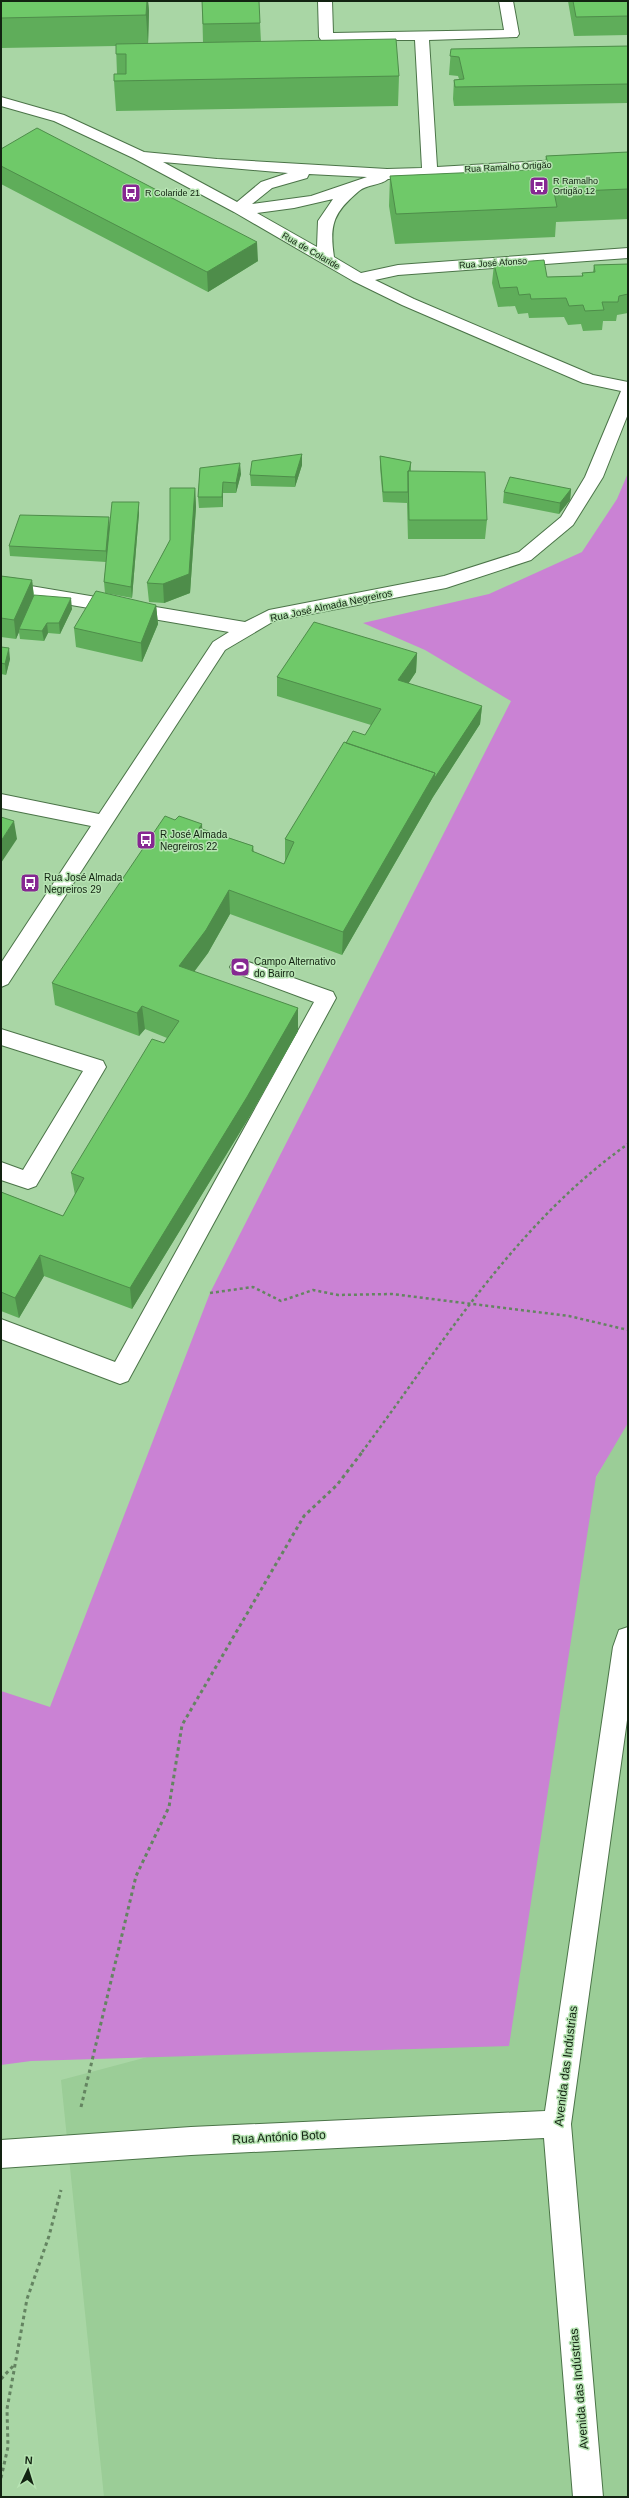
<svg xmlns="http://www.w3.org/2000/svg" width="629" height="2498" viewBox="0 0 629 2498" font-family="Helvetica,sans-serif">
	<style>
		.built { fill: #9bcd97 }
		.green { fill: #ca82d4 }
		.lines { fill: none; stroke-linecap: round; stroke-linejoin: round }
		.minor-casing { stroke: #4b7448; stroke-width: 2 }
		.path-far1 { stroke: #648461; stroke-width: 2.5; stroke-dasharray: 3 3; stroke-linecap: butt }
		.path { stroke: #648461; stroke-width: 3; stroke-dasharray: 3.5 3.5; stroke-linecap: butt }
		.minor { fill: #fff; fill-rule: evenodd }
		.wall { fill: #5fad5a }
		.shaded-wall { fill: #4e8d4a }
		.building { fill: #6fc969; stroke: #4e8d4a }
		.labels { text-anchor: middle; stroke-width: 3; stroke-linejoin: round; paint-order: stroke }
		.far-street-label { font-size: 9px; fill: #122311; stroke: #b6e3b2 }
		.far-poi-label { font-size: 9px; fill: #122311; stroke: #b6e3b2; text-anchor: start }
		.street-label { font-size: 10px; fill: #122311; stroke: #b6e3b2 }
		.poi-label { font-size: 10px; fill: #122311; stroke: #b6e3b2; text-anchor: start }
		.near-street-label { font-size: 12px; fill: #122311; stroke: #b6e3b2 }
	</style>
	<rect width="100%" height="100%" fill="#a9d6a5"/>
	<path class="built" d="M628 1419V2497H104L61 2080 294 2018 541 1579Z"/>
	<path class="green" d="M628 473V1423L596 1477 509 2046 31 2061 1 2065V1691L50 1707 210 1293 511 701 425 650 363 623 489 594 582 552 617 499Z"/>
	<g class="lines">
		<defs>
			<path id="minor" d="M318 1H332L333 33 504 30 499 1H513L519 34 517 37 429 40 437 167 628 156V166L388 179C380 186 367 184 359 191 334 212 329 224 334 257L361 273 398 265 628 248V258L398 275 375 280 414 299 593 375 628 382V414L603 477 573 525 531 560 446 588 274 621 225 650 8 984 1 987V963L91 826 1 808V794L99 814 213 642 229 632 1 593V581L245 622 269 610 444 576 519 552 561 517 585 477 621 391 583 383 402 305 353 281 234 212 133 158 54 121 1 106V97L64 115 144 152 217 159 387 169 422 168 415 40H321L319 37ZM163 162 288 173 261 182 237 202ZM309 174 367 177 311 196 252 204 272 188 307 178ZM333 199 318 221 317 247 257 213 294 208Z
				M240 959 333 992 336 998 128 1381 120 1384 1 1339V1319L115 1362 314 1002 233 972 230 967 233 962Z
				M1 1029 103 1061 106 1067 36 1186 28 1189 1 1180V1162L23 1170 83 1071 1 1045Z
				M628 1627V1713L571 2124 603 2497H573L544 2138 191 2155 1 2168V2140L191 2127 545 2111 613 1647 619 1630Z"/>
		</defs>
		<use href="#minor" class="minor-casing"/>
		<path class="path-far1" d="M210 1293 253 1287 281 1301 313 1290 338 1295 392 1294 569 1316 628 1330
			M362 1452C443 1343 516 1223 628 1144"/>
		<path class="path" d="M81 2107 136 1876 169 1807 182 1725 304 1516 337 1485 363 1451
			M1 2379 14 2365
			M1 2478 8 2447 7 2409 27 2299 49 2236 61 2190"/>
		<use href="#minor" class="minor"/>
	</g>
	<path class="wall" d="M1 1H148L149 11 148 44 203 43 202 1 260 23 261 42 399 76 398 106 116 111 114 81 117 74 116 46 1 48Z
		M568 1H628V35L574 36Z
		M628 46V103L454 106 453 99 454 80 459 79 458 76 449 75 451 49Z
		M1 149 258 261 208 292 1 184Z
		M628 152V219L556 222 555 237 395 244 389 206 390 176 544 170 546 156Z
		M494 264 547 277 582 276V273L593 272 594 265 628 264V313L617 315 616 321H603L602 330 583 331 581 324 568 325 564 317 529 318 528 313 518 314 515 306 498 307 492 283Z
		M302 454V465L295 487 251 486 250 475Z
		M380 456 411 462V471L487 520 485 539H408L407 503 383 502 380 467Z
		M200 468 241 474 236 493H223V507L199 508 198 497Z
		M195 488 196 507 190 593 164 603 149 602 147 583 170 540Z
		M571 489 570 500 559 514 503 503 504 492Z
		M139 513 132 598 105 593 104 582 106 562 10 556 9 546 110 525Z
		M1 576 32 580 34 596 72 609 60 634 48 633 44 641 20 639 19 632 16 639 1 637Z
		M156 605 158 624 142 662 76 647 74 628Z
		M1 647 10 659 6 675 1 674Z
		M417 653 416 672 408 684 482 706 480 724 433 797 342 955 230 914 208 953 194 972 298 1008V1031L248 1119 132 1309 44 1276 19 1318 1 1311V1192L63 1216 75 1195 71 1173 167 1038 145 1029 139 1036 55 1005 52 983 202 829 253 846 254 852 284 864 285 861V839L346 743 365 735 371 725 277 696V677Z"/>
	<path class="shaded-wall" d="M147 1H148L149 11 148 45 146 15Z
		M257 242 258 261 208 292 207 272Z
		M302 454V465L295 487V477Z
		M240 463 241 474 236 493V483Z
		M223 482V507L222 497Z
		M195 488 196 507 190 593 164 603 163 584Z
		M571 489 570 500 559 514 560 503Z
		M139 502V513L132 598 131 587Z
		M109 517 110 528 107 562 106 551Z
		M32 580 34 599 19 629V632L16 639 14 620Z
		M71 598 72 609 60 634 59 623Z
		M156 605 158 624 142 662 141 643Z
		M47 623 48 633 44 641 42 631Z
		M9 648 10 659 6 675 5 664Z
		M417 653 416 672 398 699V680Z
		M482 706 480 724 433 797 342 955 343 932 435 773Z
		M14 821 17 839 1 863V841Z
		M202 824 203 848 199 828Z
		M229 890 230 914 208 953 181 989 179 966Z
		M142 1006 145 1029 139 1036 137 1013Z
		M298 1008V1031L248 1119 132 1309 130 1288Z
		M40 1255 44 1276 19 1318 15 1298Z"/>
	<path class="building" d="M1 1H147L146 15 1 18Z
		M202 1H259L260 23 203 24Z
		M573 1H628V16L576 17Z
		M396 39 399 76 114 81V74H126V54H116V44Z
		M628 46V84L455 87 454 80 464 79 459 57 450 56 451 49Z
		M37 128 257 242 207 272 1 166V149Z
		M628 152V189L554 192 557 207 396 214 390 176 549 169 546 156Z
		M544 260 547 277 583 276 582 273 595 272 594 265 628 264V294L619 296 618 302H602L604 310 585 311 583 305 569 306 566 298 531 299 530 294 519 295 517 287 500 288 494 264Z
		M302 454 295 477 250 475 252 461Z
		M380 456 411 462 409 471H408V492H383Z
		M240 463 236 483 223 482 222 497H198L200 468Z
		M408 471 485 472 487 520H409Z
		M510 477 571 489 560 503 504 492Z
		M170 488H195L189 574 163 584 147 583 170 540Z
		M112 502H139L131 587 104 582Z
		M20 515 109 517 106 551 9 546Z
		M1 576 32 580 14 620 1 618Z
		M96 591 156 605 141 643 74 628Z
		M34 595 71 598 59 623H47L42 631 19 629Z
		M314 622 417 653 398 680 482 706 434 779 435 773 346 743 353 731 365 735 381 709 277 677Z
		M1 647 9 648 5 664 1 663Z
		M344 742 435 773 343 932 229 890 206 930 179 966 298 1008 247 1097 130 1288 40 1255 15 1298 1 1292V1192L63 1216 84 1178 71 1173 152 1039 164 1043 179 1021 142 1006 137 1013 52 983 165 816 175 820 179 816 202 824 199 828 253 846 252 851 284 864 294 842 285 839Z
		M1 817 14 821 1 841Z"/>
	<defs>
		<symbol id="bus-square" viewBox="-11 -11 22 22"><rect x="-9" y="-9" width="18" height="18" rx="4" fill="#862892" stroke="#b6e3b2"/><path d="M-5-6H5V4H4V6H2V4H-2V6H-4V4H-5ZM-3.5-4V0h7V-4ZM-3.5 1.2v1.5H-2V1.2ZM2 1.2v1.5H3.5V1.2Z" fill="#fff"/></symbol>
		<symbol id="stadium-square" viewBox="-11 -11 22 22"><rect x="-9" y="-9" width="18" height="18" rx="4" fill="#862892" stroke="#b6e3b2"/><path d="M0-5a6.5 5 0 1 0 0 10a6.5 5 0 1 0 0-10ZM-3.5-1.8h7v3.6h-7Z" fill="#fff"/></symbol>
	</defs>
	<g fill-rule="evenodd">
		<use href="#bus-square" x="528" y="175" width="22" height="22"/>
		<use href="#bus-square" x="120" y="182" width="22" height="22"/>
		<use href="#bus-square" x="135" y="829" width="22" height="22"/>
		<use href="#bus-square" x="19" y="872" width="22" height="22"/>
		<use href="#stadium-square" x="229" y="956" width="22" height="22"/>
	</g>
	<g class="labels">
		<g class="far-street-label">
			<text transform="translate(508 167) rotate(-3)" y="3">Rua Ramalho Ortigão</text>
			<text transform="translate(311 251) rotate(30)" y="3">Rua de Colaride</text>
			<text transform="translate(493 263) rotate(-4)" y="3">Rua José Afonso</text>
		</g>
		<g class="far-poi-label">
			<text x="553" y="184">R Ramalho<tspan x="553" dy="10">Ortigão 12</tspan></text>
			<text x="145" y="196">R Colaride 21</text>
		</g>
		<g class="street-label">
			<text transform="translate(331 605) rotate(-12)" y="4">Rua José Almada Negreiros</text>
		</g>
		<g class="poi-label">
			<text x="160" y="838">R José Almada<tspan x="160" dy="12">Negreiros 22</tspan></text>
			<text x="44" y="881">Rua José Almada<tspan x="44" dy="12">Negreiros 29</tspan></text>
			<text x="254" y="965">Campo Alternativo<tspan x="254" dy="12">do Bairro</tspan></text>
		</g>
		<g class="near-street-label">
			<text transform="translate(566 2066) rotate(-83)" y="4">Avenida das Indústrias</text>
			<text transform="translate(279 2137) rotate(-3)" y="4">Rua António Boto</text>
			<text transform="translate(579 2389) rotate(-95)" y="4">Avenida das Indústrias</text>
		</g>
	</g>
	<rect width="629" height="2498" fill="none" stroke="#122311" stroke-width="4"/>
	<g transform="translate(28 2470) rotate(4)" stroke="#b6e3b2" stroke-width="3" paint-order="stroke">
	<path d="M0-3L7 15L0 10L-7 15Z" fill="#122311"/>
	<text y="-6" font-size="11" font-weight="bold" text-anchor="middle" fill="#122311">N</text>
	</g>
</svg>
